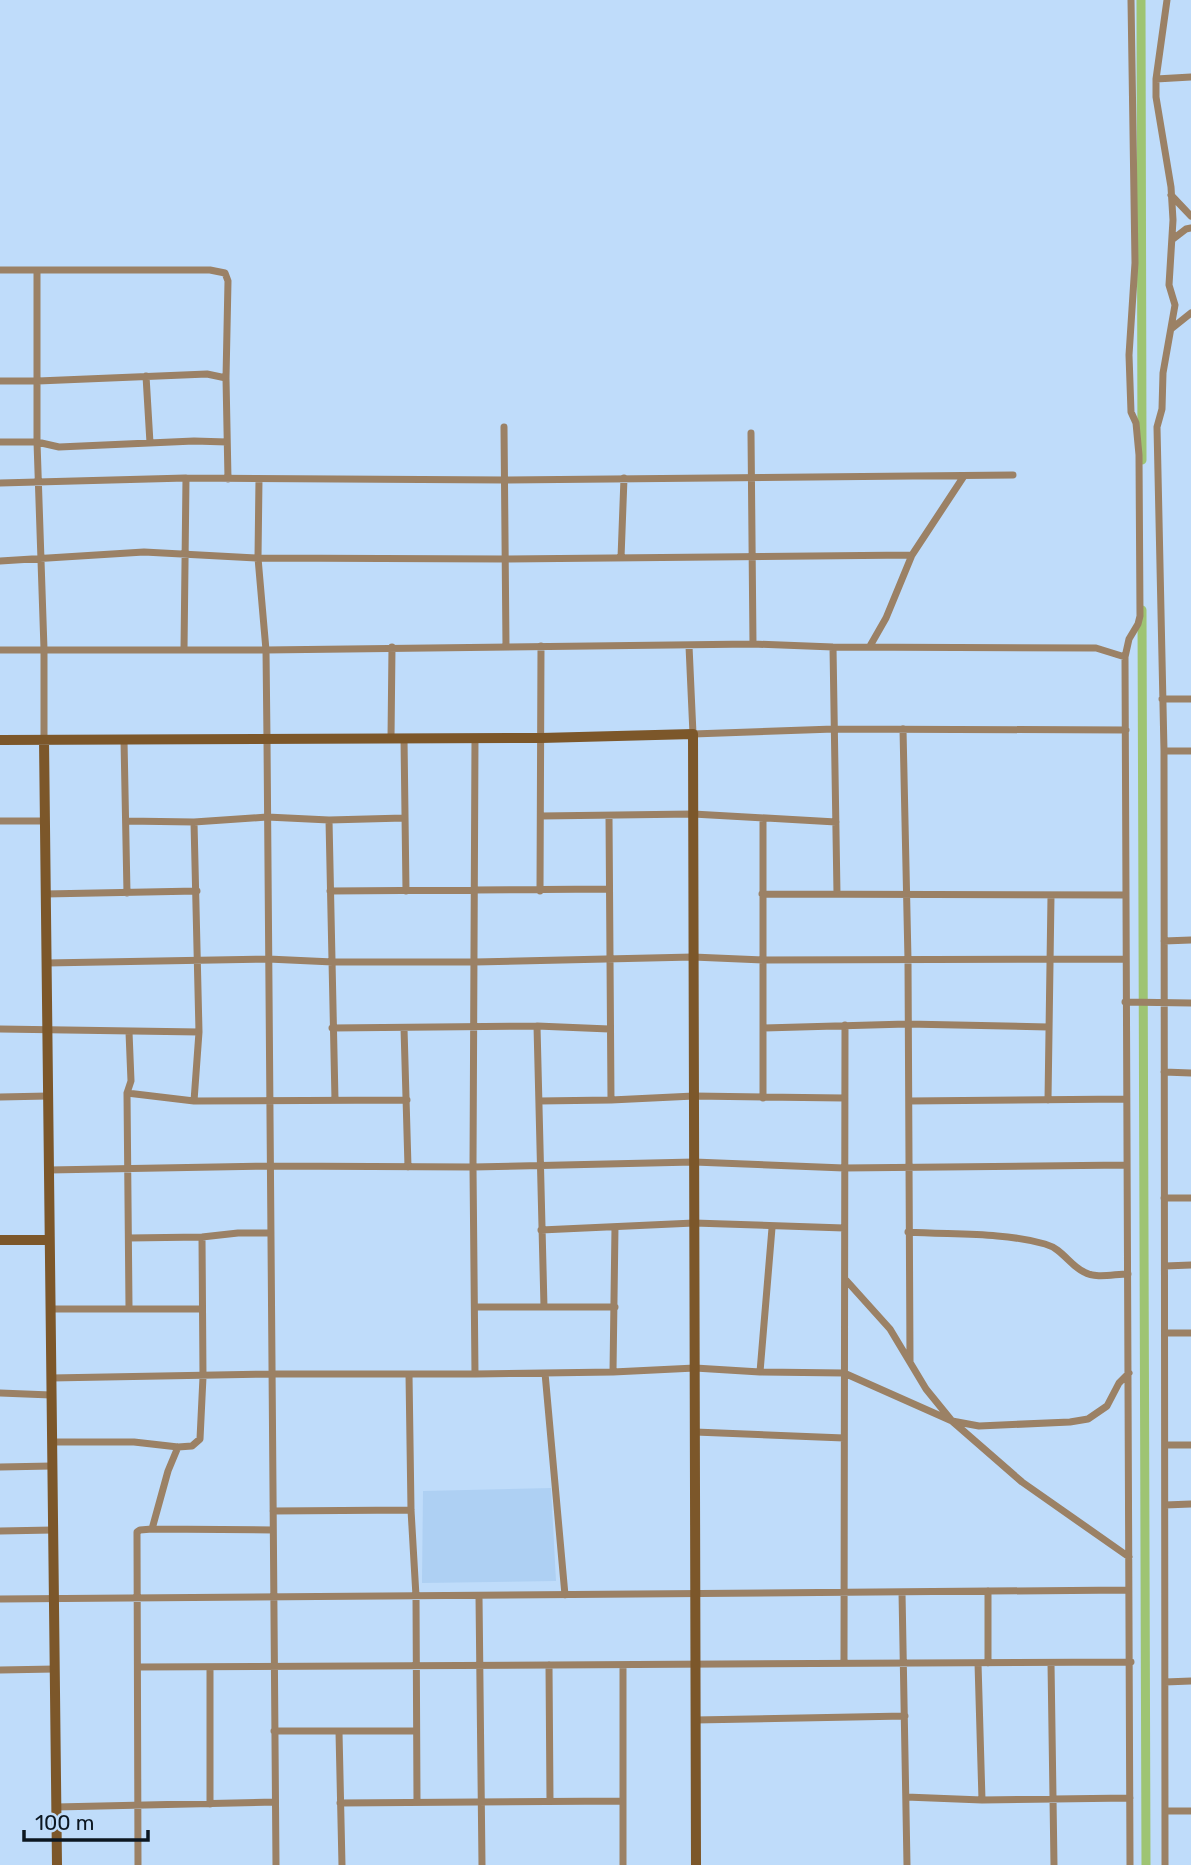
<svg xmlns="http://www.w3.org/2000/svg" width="1191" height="1865" viewBox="0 0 1191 1865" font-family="Rubik,sans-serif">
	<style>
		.built { fill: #aed0f3 }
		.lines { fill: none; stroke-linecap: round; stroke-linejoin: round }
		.canal { stroke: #9ec473; stroke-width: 9 }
		.street { stroke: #9b8165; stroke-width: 7 }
		.secondary { stroke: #7c572a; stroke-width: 10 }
	</style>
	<rect width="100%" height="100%" fill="#bfdcfa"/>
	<path class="built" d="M551 1488 556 1581 422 1583 423 1491Z"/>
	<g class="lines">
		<path class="canal" d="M1141 0 1142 460
			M1142 610 1146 1865"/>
		<path class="street" d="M1156 79 1167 0
			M1171 195 1191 216
			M1173 239 1186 229 1191 228
			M0 270H210L225 273 228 281 226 378 228 479
			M37 271V442L44 649V740
			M1171 329 1191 313
			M146 376 150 443
			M0 381H38L207 374 226 378
			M504 427 506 646
			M751 433 753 644
			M0 442H37L59 447 194 441 227 442
			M259 479 258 558 266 650 267 740 276 1865
			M0 483 186 478 505 480 1013 475
			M621 558 624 478
			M0 561 144 552 258 558 506 559 912 555
			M689 646 693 734 834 729 1126 730
			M870 646 886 618 912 555 964 476
			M833 647 837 894
			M0 650H266L753 644 833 647 1096 648 1125 657
			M184 650 186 478
			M1162 699H1191
			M903 729 908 960 910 1361
			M391 738 392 647
			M404 738 406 891
			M124 740 127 893
			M1164 751H1191
			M541 816 693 814 836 822
			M609 816 611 1100
			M329 820 335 1100
			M763 820V1098
			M0 821H44
			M126 821 194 822 267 817 329 820 404 818
			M330 891 609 889
			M540 891 541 646
			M45 894 197 891
			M762 894 1126 895
			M1164 941 1191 940
			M46 963 268 959 333 962H475L693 957 763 960 1125 959
			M1125 1002 1191 1003
			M537 1026 544 1307
			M332 1028 537 1026 609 1029
			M404 1028 408 1167
			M764 1028 907 1024 1048 1027
			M0 1029 199 1032
			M129 1032 131 1081 127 1093 129 1307
			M1164 1072 1191 1073
			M127 1093 194 1101 407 1100
			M0 1097 48 1096
			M1048 1100 1051 896
			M194 1101 199 1032 194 822
			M539 1101 611 1100 694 1096 844 1098
			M909 1101 1126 1099
			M49 1170 270 1166 473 1167 694 1162 844 1168 1126 1165
			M1164 1198H1191
			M541 1230 694 1223 844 1228
			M908 1232C953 1235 1002 1232 1045 1244 1063 1249 1069 1265 1084 1272 1096 1279 1114 1274 1128 1274
			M129 1238 202 1237 238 1233H271
			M1165 1266 1191 1265
			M845 1279 890 1329 926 1389 952 1421 1022 1482 1129 1557
			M475 1307H615
			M50 1309H202
			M1165 1333H1191
			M613 1372 615 1227
			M760 1372 772 1228
			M545 1373 565 1595
			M409 1374 411 1510 416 1596 417 1802
			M475 1374 473 1167 475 738
			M51 1378 272 1374H475L613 1372 695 1368 760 1372 844 1373 952 1421 979 1426 1070 1422 1088 1419 1107 1406 1119 1383 1129 1373
			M0 1393 51 1395
			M695 1432 844 1438
			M52 1442H134L178 1447 192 1446 200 1439 203 1377 202 1237
			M1165 1445H1191
			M0 1467 52 1466
			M1165 1505 1191 1504
			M273 1511 411 1510
			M152 1529 168 1471 178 1447
			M0 1531 53 1530
			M988 1591V1663
			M902 1592 907 1865
			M479 1596 482 1865
			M0 1599 1127 1590
			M844 1663 845 1025
			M978 1663 982 1800
			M1051 1663 1054 1865
			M549 1665 550 1801
			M623 1665V1865
			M138 1667 1131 1662
			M210 1667V1804
			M0 1670 55 1669
			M1165 1682 1191 1681
			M695 1720 905 1716
			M274 1731H416
			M339 1732 342 1865
			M906 1797 982 1800 1130 1798
			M340 1803 623 1801
			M56 1807 275 1802
			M1165 1811H1191
			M138 1865 137 1532 140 1530 152 1529 273 1530
			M1130 1865 1125 657 1129 639 1138 624 1140 616 1139 455 1136 423 1131 412 1129 355 1135 263 1131 0
			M1165 1865 1164 751 1157 427 1162 409 1163 373 1175 305 1169 285 1173 220 1171 187 1156 97V79L1191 77"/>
		<path class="secondary" d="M0 740 541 738 693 734 696 1865
			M44 740 57 1865
			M0 1240H49"/>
	</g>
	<path d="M24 1830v10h124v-10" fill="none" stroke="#0c1721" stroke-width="3.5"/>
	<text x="35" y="1830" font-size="21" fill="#0c1721" stroke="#bfdcfa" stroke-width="5" paint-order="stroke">100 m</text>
</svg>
